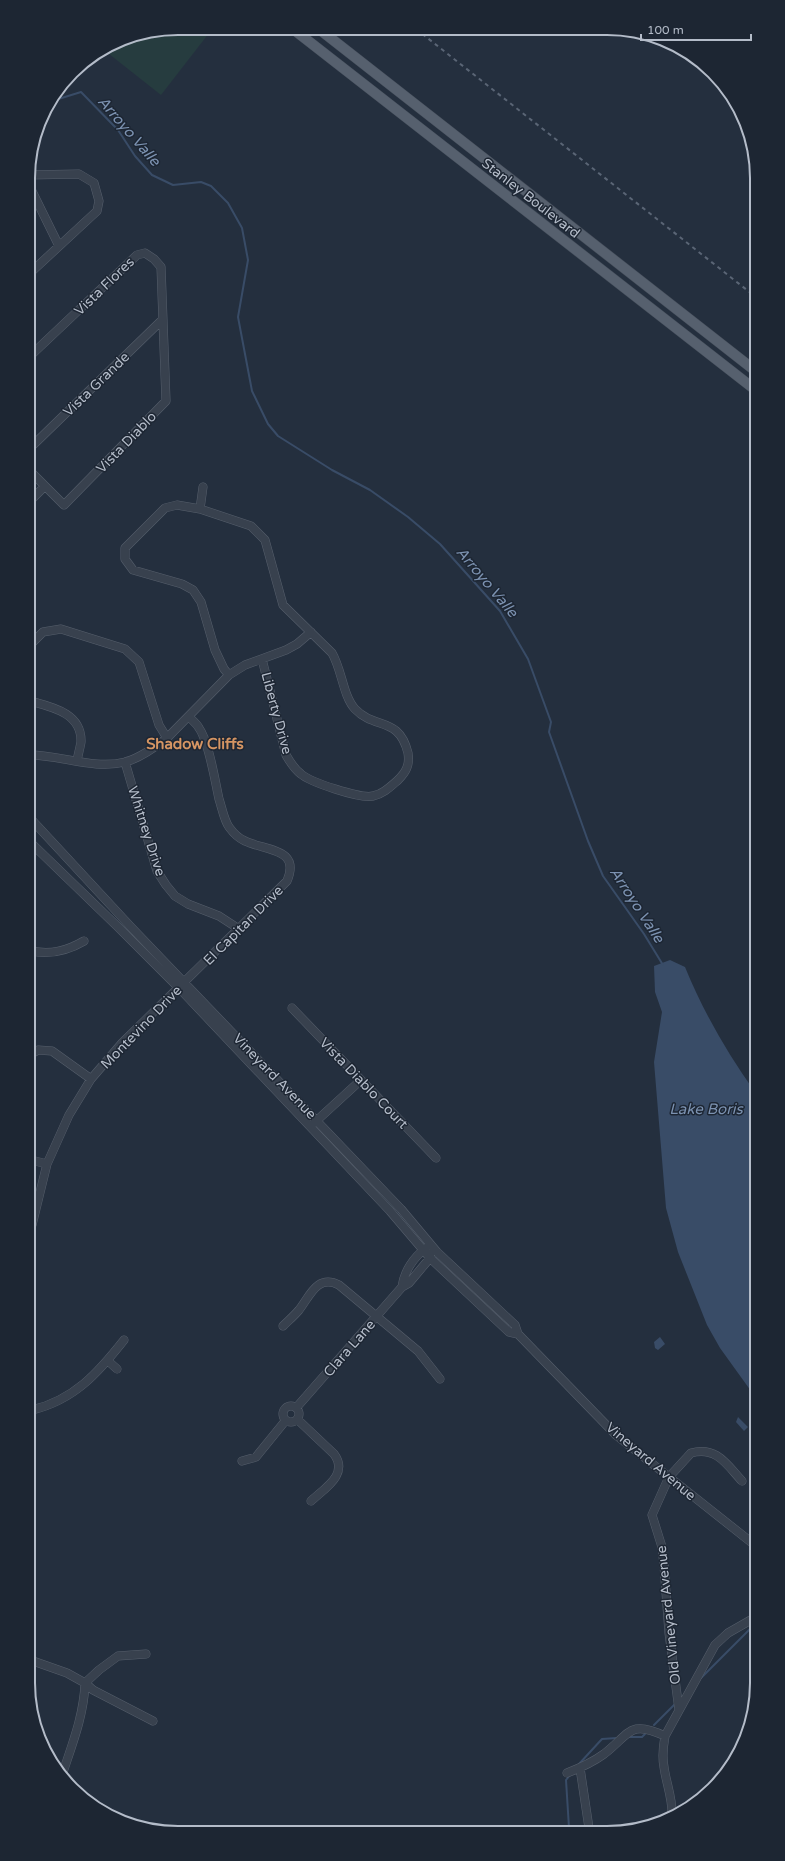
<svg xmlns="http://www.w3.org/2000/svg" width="785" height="1861" viewBox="0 0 785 1861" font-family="'Varela Round',sans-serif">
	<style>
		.grass { fill: #263c3f }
		.water { fill: #394c67 }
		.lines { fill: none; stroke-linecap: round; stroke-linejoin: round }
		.stream { stroke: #394c67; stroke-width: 2 }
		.minor-casing { stroke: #565f6c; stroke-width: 9 }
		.major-casing { stroke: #414a57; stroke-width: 11 }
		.minor { stroke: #38414e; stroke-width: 8 }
		.major { stroke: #56606e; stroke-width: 10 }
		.rail { stroke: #5a6575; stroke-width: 2; stroke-dasharray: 4 4; stroke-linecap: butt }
		.labels { text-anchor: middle; stroke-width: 3; stroke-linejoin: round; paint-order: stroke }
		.street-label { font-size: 14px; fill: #b4bcc9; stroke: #1d2633 }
		.water-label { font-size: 15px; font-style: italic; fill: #7c92b1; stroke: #1d2633 }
		.neighbourhood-label { font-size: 15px; font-weight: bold; fill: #d59563; stroke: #1d2633 }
		.rim { fill: none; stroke: #b4bcc9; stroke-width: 2 }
	</style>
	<rect width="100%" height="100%" fill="#242f3e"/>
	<path class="grass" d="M178 28H213L161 95 104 50 121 39Z"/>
	<path class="water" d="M670 960 685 967C703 1011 727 1053 755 1092L756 1398 720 1348 707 1325 678 1252 666 1208 654 1062 662 1012 655 992 654 966Z
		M660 1337 665 1344 658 1350 655 1348 654 1342Z
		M738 1417 748 1427 744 1431 736 1422Z"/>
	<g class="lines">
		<path class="stream" d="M52 101 81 92 118 130 135 156 152 175 173 185 201 182 211 186 228 203 242 228 248 260 238 317 252 391 268 424 278 436 332 470 370 490 408 517 440 544 500 611 528 659 551 722 549 732 588 841 603 876 644 934 663 965
			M701 1678 756 1623
			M654 1725 675 1704
			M628 1737H642L645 1734
			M579 1764 602 1739 617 1738
			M569 1828 566 1780 570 1775"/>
		<defs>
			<path id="minor" d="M28 175 79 174 94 183 99 201 97 211 29 274
				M28 183 59 246
				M29 357 137 255 145 253 154 259 161 267 166 401 64 505 29 470
				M29 449 162 320
				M29 502 45 486
				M200 509 203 487
				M30 645 43 632 61 629 125 649 139 662 159 725 167 738
				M229 675 224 669 215 650 201 602 193 590 182 584 133 570 125 559V548L165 508 177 505 200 509 251 526 265 540 283 605 332 653C342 670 343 696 355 709 375 730 399 716 408 753 410 765 406 772 398 780 390 787 383 794 373 796 360 799 310 782 301 774 294 769 290 762 286 755L262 659
				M30 701C52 707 82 713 81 742 80 748 78 755 77 761
				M30 755C61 755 94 770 125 762 138 759 157 746 167 738L229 675 245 665 286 650 297 644 311 632
				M125 762 157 871 166 885 175 896 188 904 219 916 239 929
				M30 818 130 926 401 1209 437 1252 515 1325 518 1334 616 1435 756 1546
				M30 842 119 928 179 988 390 1211 430 1258 509 1332 518 1334
				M31 951C51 955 67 951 84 941
				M292 1008 436 1158
				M31 1054 38 1050 52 1051 91 1079
				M314 1123 361 1080
				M31 1160 47 1164
				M32 1225 47 1164 69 1115 91 1079 122 1043 287 881C301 848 266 851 245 841 238 838 234 834 229 827 224 820 222 808 219 799 215 781 209 742 199 728 197 724 192 720 189 717
				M402 1287C404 1271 414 1257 426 1248
				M283 1326C288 1321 294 1316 299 1310 310 1296 317 1274 339 1285L418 1351 440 1379
				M108 1361 117 1369
				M283 1414a8 8 0 1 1 16 0a8 8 0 1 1-16 0Z
				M296 1408 402 1287 409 1283 430 1258V1254
				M32 1410C74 1400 98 1373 124 1340
				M297 1419 334 1454C349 1474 325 1488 311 1501
				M242 1461 256 1457 286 1420
				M146 1654 118 1656 99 1670 85 1683 93 1690 153 1721
				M33 1661 67 1673 85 1683C84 1715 72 1745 62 1775
				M679 1710 669 1633 664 1565 662 1547 652 1515 669 1477 691 1453C717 1446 727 1465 742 1481
				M580 1768 589 1828
				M567 1773C580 1768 593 1762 604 1754 630 1734 629 1719 665 1736
				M672 1816C673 1799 666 1783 664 1767 662 1757 663 1747 665 1736L715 1645 728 1633 756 1617"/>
			<path id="major" d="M293 29 753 388
				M319 29 753 369"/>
		</defs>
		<use href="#minor" class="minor-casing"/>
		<use href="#major" class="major-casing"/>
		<use href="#minor" class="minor"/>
		<use href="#major" class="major"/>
		<path class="rail" d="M416 29 752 294"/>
	</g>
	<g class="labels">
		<g class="street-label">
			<text transform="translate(531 198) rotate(38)" y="5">Stanley Boulevard</text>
			<text transform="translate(104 286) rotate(-44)" y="5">Vista Flores</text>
			<text transform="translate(96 384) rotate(-44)" y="5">Vista Grande</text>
			<text transform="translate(126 442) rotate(-46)" y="5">Vista Diablo</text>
			<text transform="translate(277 713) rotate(75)" y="5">Liberty Drive</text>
			<text transform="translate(147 831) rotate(72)" y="5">Whitney Drive</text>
			<text transform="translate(243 925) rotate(-45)" y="5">El Capitan Drive</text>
			<text transform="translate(141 1027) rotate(-46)" y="5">Montevino Drive</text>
			<text transform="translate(275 1076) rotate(46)" y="5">Vineyard Avenue</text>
			<text transform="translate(364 1083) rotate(46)" y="5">Vista Diablo Court</text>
			<text transform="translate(349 1348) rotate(-49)" y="5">Clara Lane</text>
			<text transform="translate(651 1461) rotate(40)" y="5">Vineyard Avenue</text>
			<text transform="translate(668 1615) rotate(-96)" y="5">Old Vineyard Avenue</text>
		</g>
		<g class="water-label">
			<text transform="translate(129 131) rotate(49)" y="5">Arroyo Valle</text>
			<text transform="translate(487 582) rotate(50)" y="5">Arroyo Valle</text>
			<text transform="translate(637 905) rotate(57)" y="5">Arroyo Valle</text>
			<text x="706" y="1114">Lake Boris</text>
		</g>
		<g class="neighbourhood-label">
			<text x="195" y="749">Shadow Cliffs</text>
		</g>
	</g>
	<path d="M0 0H785V1861H0ZM178 35H607A143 143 0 0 1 750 178V1683A143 143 0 0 1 607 1826H178A143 143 0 0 1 35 1683V178A143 143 0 0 1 178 35Z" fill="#1d2633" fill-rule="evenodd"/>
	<path class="rim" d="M178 35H607A143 143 0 0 1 750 178V1683A143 143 0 0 1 607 1826H178A143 143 0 0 1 35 1683V178A143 143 0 0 1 178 35Z"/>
	<path d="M641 34v6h110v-6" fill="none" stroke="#b4bcc9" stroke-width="2"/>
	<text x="647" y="34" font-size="12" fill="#b4bcc9" stroke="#1d2633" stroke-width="3" paint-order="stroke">100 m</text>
</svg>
